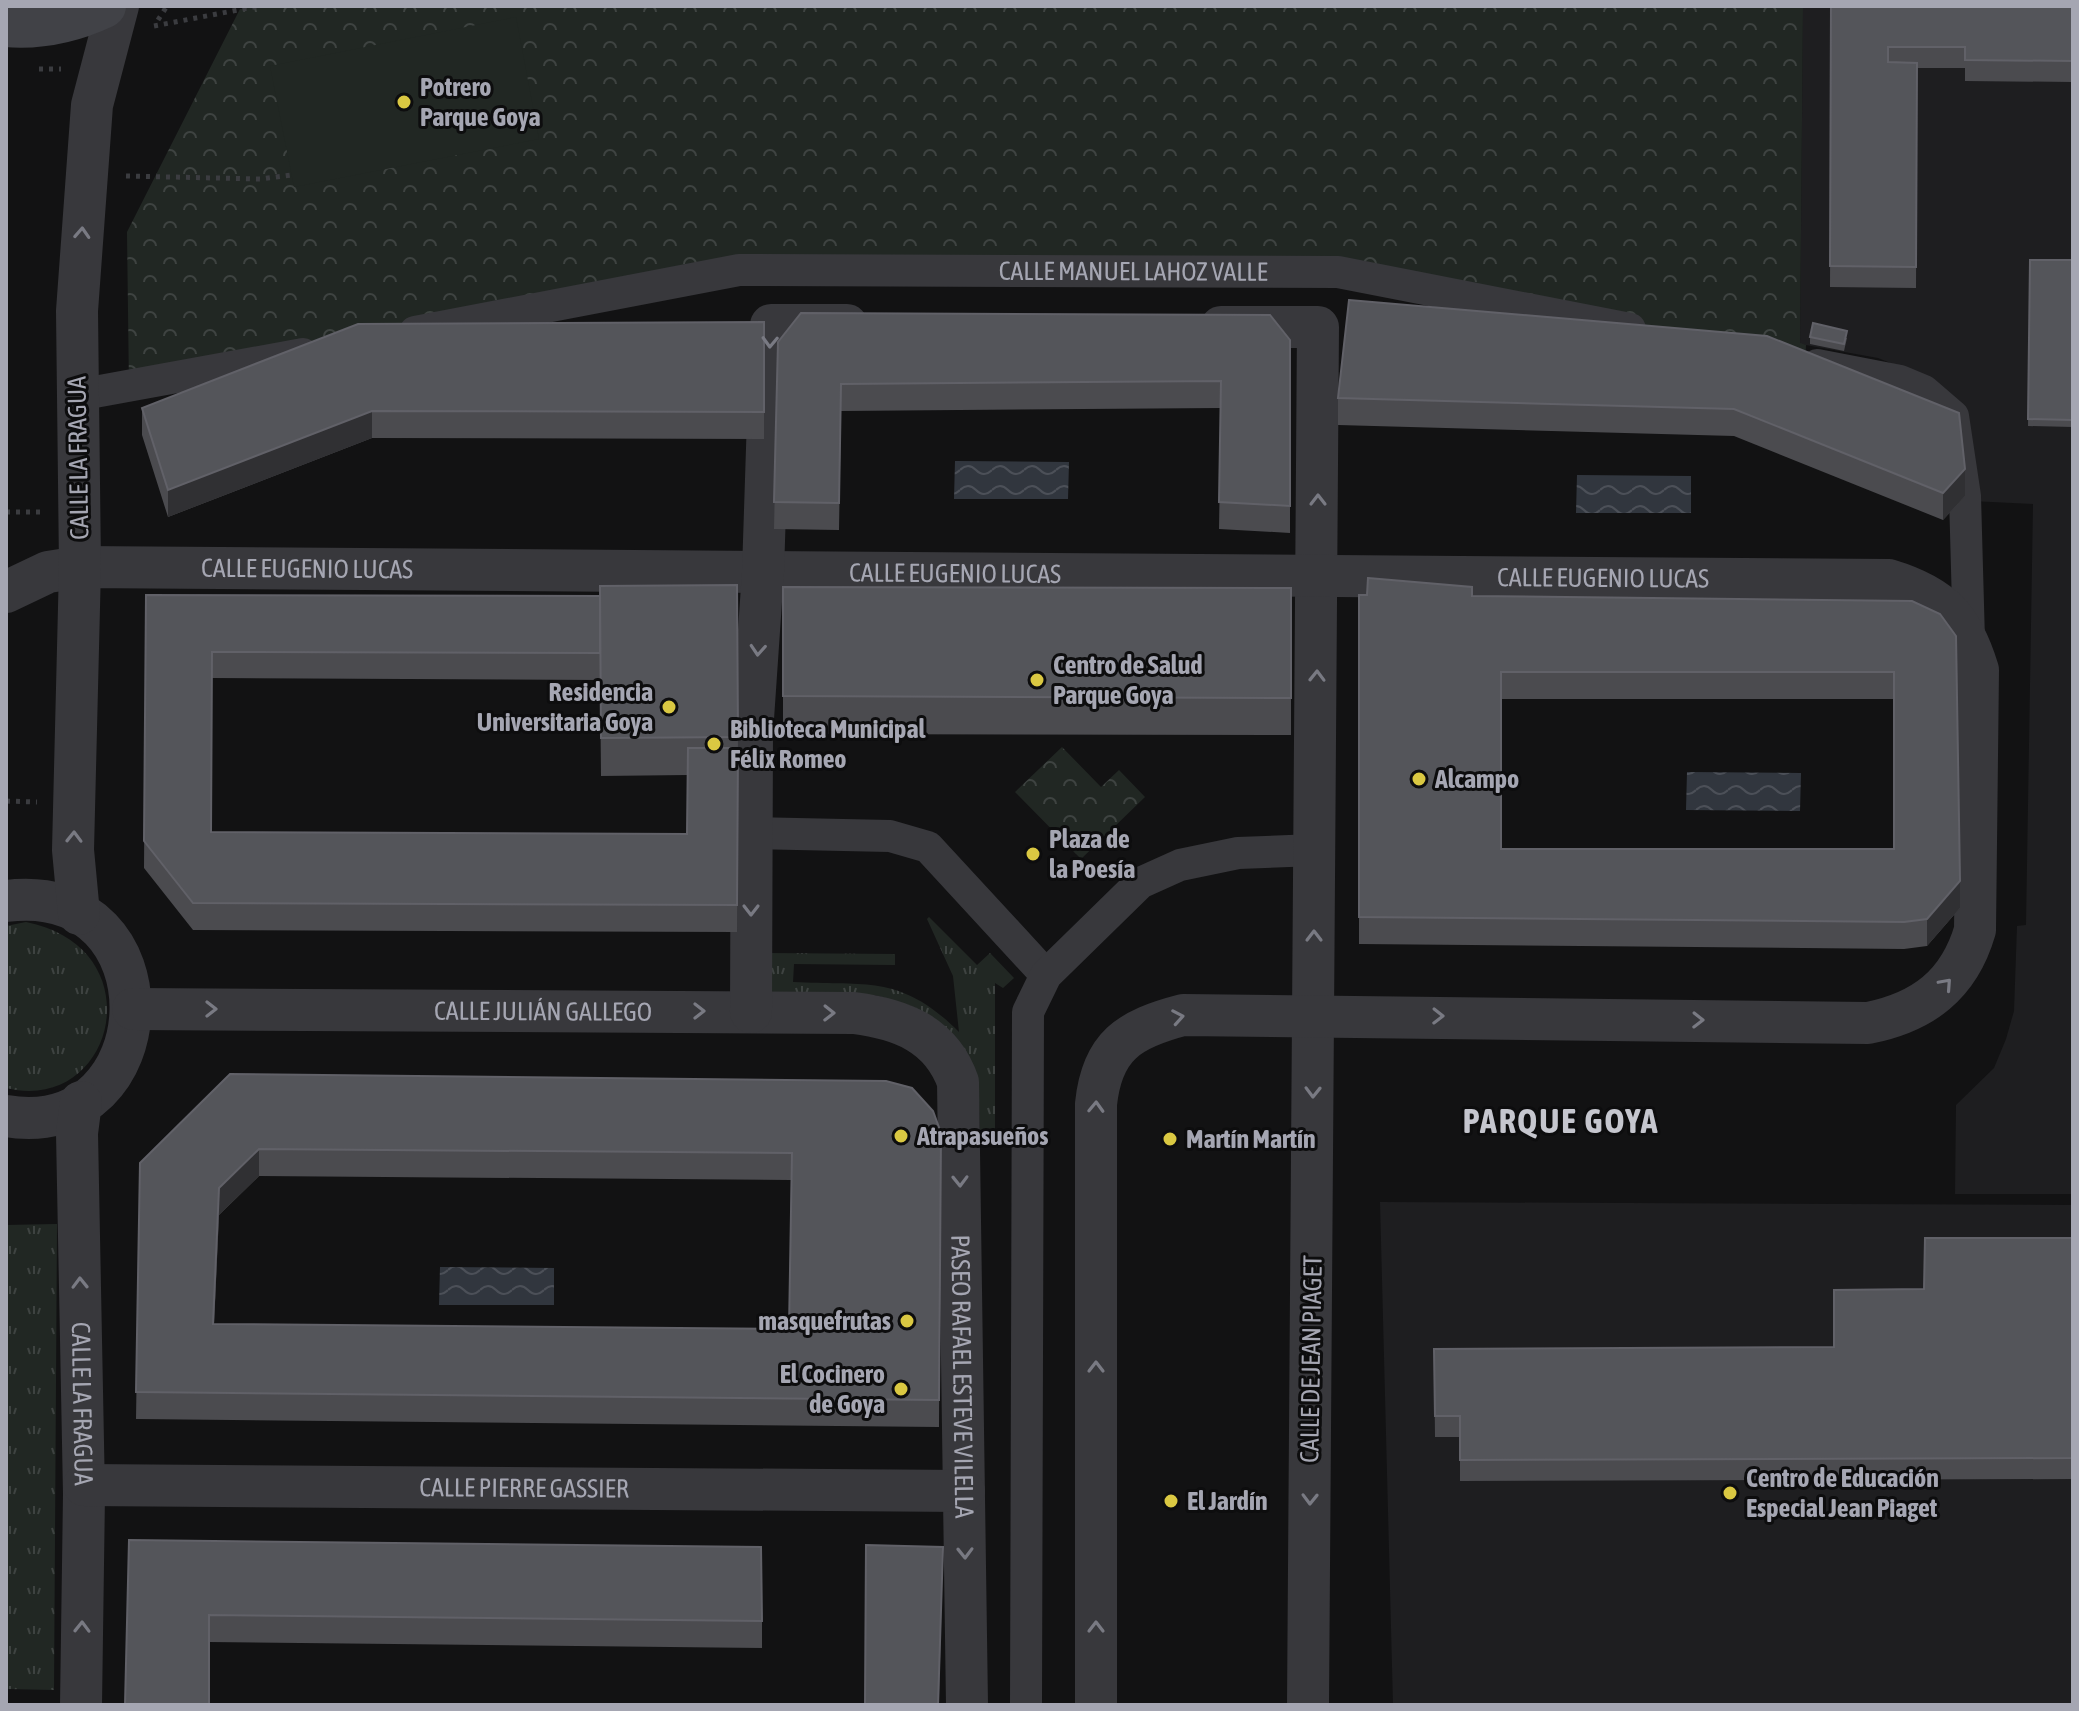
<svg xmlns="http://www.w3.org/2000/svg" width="2079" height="1711" viewBox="0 0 2079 1711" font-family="'Asap Condensed',sans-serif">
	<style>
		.built { fill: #1e1e20 }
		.grass { fill: url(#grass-tufts) }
		.park { fill: url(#park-crowns) }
		.pitch { fill: #212723 }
		.water { fill: url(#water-waves) }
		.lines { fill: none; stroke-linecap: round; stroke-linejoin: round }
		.path { stroke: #3b3c40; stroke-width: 5; stroke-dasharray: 4 6; stroke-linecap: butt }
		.pedestrian { stroke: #38383c; stroke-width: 32 }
		.minor { stroke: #38383c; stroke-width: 42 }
		.secondary { stroke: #414247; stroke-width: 44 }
		.wall { fill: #4b4b4f; fill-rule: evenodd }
		.shaded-wall { fill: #303033 }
		.building { fill: #54555a; stroke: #616168; stroke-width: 2; fill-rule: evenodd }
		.oneway { stroke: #797a83 }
		.poi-dot { fill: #dac842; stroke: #0d0d0e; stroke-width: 3 }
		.labels { text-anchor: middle; stroke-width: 6; stroke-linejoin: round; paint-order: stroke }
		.poi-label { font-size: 26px; font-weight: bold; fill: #a5a6b2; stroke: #0d0d0e; text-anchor: start }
		.street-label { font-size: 26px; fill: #a5a6b2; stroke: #0d0d0e }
		.district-label { font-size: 34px; font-weight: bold; letter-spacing: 2px; fill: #c5c6ce; stroke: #0d0d0e }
	</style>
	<defs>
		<pattern id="grass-tufts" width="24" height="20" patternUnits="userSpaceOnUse" patternTransform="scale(2)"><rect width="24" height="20" fill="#212723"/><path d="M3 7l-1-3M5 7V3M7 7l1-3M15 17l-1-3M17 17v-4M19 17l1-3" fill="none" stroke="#3e4341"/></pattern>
		<pattern id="park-crowns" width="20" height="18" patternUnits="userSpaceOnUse" patternTransform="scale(2)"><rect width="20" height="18" fill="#212723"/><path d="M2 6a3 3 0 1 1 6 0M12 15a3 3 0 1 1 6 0" fill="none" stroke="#3e4341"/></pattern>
		<pattern id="water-waves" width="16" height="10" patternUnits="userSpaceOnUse" patternTransform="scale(2)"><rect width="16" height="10" fill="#31363e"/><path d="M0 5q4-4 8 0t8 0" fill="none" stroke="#4c5058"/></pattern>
	</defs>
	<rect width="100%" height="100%" fill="#121213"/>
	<path class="built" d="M1803 6H2073V1194H1955L1956 1105 1994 1068 2006 1039 2014 1011 2017 926 2026 925 2033 504 1971 501 1933 380 1878 358 1800 344Z
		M1380 1202 2073 1205V1705H1393Z"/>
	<path class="grass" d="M929 917 977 965 990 953 1014 978 1003 988 995 983V1133L980 1134 979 1101 912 1006 875 995 764 993V953L895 954V965L794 964 793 982C867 986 901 974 959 1032L953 976 927 919Z
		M26 922C156 948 115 1115 6 1088V926Z
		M57 1224 54 1690 6 1689V1225Z"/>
	<path class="park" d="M259 6H1803L1800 343 1806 345 1805 362 1338 272 739 270 129 387 127 232 240 9Z
		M1062 747 1101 787 1119 770 1145 797 1081 859 1015 792Z"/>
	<path class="pitch" d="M516 17 539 139 294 187 270 66Z"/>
	<path class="water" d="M955 461 1069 462 1068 499H954Z
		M1577 475 1691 476V513H1576Z
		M1687 772 1801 773 1800 811 1686 810Z
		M440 1267 554 1268V1305H439Z"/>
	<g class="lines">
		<path class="path" d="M158 20 167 6
			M154 26 259 6
			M39 69H61
			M126 176 260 179 291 175
			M6 512H41
			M6 801 37 802"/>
		<g class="pedestrian">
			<path id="s1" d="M415 332 739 270 1338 272 1630 329"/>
			<path d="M1817 365 1900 381 1924 391 1953 416 1965 496 1969 641"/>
			<path d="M78 395 303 354"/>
			<path d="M752 833 890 836 928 847 1046 975"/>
			<path d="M1026 1705 1028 1012 1046 975 1140 883 1180 865 1238 853 1315 850"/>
		</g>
		<g class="minor">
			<path d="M1221 327H1318L1308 1705"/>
			<path id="s2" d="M6 592 48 572 80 567 1889 580C1942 596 1962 618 1978 670L1975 930C1959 985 1923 1012 1868 1023L1183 1015C1129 1029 1102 1046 1096 1104V1705"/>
			<path d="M6 901C177 879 167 1143 6 1116"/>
			<path d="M79 914 73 850 80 567 77 311 92 105 118 6"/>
			<path id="s3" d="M133 1009 854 1013C901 1019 941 1034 958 1082L967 1705"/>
			<path d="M751 1012 752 733 763 572 771 325H847"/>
			<path id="s4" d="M81 1102 77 1133 84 1494 81 1705"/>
			<path id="s5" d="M84 1485 964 1491"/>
		</g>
		<path class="secondary" d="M6 25C41 28 72 21 104 6"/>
	</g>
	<path class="wall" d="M1831 6H2073V82L1965 81V68H1917L1916 288 1830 287Z
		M2030 260H2073V427L2028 426Z
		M1349 300 1965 469V496L1943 520 1734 436 1338 425V398Z
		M764 322V439L372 438 168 517 142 435V408Z
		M1810 337 1847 338 1844 351 1810 344Z
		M1290 340V533L1219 529 1221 408 841 411 839 530 774 529 778 342Z
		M783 587 1291 588V735L783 734Z
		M146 595 600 596 738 737 737 932 193 930 144 868ZM212 678 600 680 601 776 688 775 687 834 211 832Z
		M1359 595 1912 601 1960 908 1927 946 1904 949 1359 944ZM1501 699H1894V849H1501Z
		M230 1074 941 1133 939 1427 136 1419 140 1163ZM259 1176 791 1180 789 1329 214 1324 219 1215Z
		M2073 1238 2072 1479 1460 1481V1437H1435L1434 1349 1834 1347Z
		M129 1540 762 1621V1648L209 1642Z"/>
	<path class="shaded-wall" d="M372 411V438L168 517V490Z
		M1965 469V496L1943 520V493Z
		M1960 881V908L1927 946V919Z
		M259 1149V1176L219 1215 213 1351 219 1188Z
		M943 1547 939 1705H938Z"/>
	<path class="building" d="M1831 6H2073V61L1965 60V47H1888V62L1917 63 1916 267 1830 266Z
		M2030 260H2073V420L2028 419Z
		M1349 300 1767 336 1959 413 1965 469 1943 493 1734 409 1338 398Z
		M801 313 1270 315 1290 340V506L1219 502 1221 381 841 384 839 503 774 502 778 342Z
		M764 322V412L372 411 168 490 142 408 358 324Z
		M1813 323 1847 331 1844 344 1810 337Z
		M1368 578 1472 587V596L1912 601 1940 614 1956 636 1960 881 1927 919 1904 922 1359 917V595H1367ZM1501 672H1894V849H1501Z
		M737 585 738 737 601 738 600 586Z
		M783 587 1291 588V698L783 696Z
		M146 595 600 596V653L212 652 211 832 687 834 688 748H738L737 905 193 903 144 841Z
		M230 1074 886 1081 912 1088 933 1111 941 1133 939 1400 136 1392 140 1163ZM259 1149 792 1153 789 1329 213 1324 219 1188Z
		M1925 1238H2073L2072 1458 1460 1460V1416H1435L1434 1349 1834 1347V1290L1924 1289Z
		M129 1540 761 1547 762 1621 209 1615V1705H125Z
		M866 1545 943 1547 938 1705H865Z"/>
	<defs><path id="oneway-chevron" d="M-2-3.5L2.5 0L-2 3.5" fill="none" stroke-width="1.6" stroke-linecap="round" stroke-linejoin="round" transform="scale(2)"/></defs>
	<g class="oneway">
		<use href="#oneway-chevron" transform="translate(82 233) rotate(-87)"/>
		<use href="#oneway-chevron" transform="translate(770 342) rotate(92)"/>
		<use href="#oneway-chevron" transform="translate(1318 500) rotate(-90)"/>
		<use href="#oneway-chevron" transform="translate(758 650) rotate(94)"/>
		<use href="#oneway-chevron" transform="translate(1317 676) rotate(-89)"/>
		<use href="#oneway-chevron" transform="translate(74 837) rotate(-89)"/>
		<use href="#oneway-chevron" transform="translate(751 910) rotate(90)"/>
		<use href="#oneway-chevron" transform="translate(1314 936) rotate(-90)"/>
		<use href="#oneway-chevron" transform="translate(1946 984) rotate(-48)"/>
		<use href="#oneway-chevron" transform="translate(211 1009)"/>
		<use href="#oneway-chevron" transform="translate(699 1011)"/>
		<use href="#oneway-chevron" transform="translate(829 1013) rotate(1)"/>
		<use href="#oneway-chevron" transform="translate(1438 1016) rotate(1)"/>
		<use href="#oneway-chevron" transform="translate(1178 1017) rotate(-10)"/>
		<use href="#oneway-chevron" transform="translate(1698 1020) rotate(1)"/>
		<use href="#oneway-chevron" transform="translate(1313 1092) rotate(91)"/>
		<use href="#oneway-chevron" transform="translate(1096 1107) rotate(-88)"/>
		<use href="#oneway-chevron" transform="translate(960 1181) rotate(89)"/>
		<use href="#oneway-chevron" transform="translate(80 1283) rotate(-91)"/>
		<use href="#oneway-chevron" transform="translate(1096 1367) rotate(-90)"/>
		<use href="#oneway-chevron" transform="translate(1310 1499) rotate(91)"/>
		<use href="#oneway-chevron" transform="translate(965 1553) rotate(89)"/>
		<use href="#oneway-chevron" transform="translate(82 1627) rotate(-89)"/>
		<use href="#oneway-chevron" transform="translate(1096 1627) rotate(-90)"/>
	</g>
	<g class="poi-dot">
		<circle cx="404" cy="102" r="8"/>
		<circle cx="1037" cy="680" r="8"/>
		<circle cx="669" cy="707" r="8"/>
		<circle cx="714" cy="744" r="8"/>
		<circle cx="1419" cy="779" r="8"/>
		<circle cx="1033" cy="854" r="8"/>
		<circle cx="901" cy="1136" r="8"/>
		<circle cx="1170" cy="1139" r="8"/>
		<circle cx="907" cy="1321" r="8"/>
		<circle cx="901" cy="1389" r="8"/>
		<circle cx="1730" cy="1493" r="8"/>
		<circle cx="1171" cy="1501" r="8"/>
	</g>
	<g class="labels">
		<g class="poi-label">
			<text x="420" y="96">Potrero<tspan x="420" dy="30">Parque Goya</tspan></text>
			<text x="1053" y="674">Centro de Salud<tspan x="1053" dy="30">Parque Goya</tspan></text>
			<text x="653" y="701" text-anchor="end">Residencia<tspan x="653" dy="30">Universitaria Goya</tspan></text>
			<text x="730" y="738">Biblioteca Municipal<tspan x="730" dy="30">Félix Romeo</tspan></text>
			<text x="1435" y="788">Alcampo</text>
			<text x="1049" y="848">Plaza de<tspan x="1049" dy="30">la Poesía</tspan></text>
			<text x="917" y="1145">Atrapasueños</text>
			<text x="1186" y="1148">Martín Martín</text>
			<text x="891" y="1330" text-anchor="end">masquefrutas</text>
			<text x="885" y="1383" text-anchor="end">El Cocinero<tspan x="885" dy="30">de Goya</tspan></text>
			<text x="1746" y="1487">Centro de Educación<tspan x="1746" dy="30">Especial Jean Piaget</tspan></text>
			<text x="1187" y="1510">El Jardín</text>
		</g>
		<g class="street-label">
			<text dy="9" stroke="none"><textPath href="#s1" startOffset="724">CALLE MANUEL LAHOZ VALLE</textPath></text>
			<text transform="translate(78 458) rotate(-91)" y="9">CALLE LA FRAGUA</text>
			<text dy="9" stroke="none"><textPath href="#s2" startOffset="306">CALLE EUGENIO LUCAS</textPath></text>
			<text dy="9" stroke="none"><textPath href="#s2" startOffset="954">CALLE EUGENIO LUCAS</textPath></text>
			<text dy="9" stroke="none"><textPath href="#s2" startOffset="1602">CALLE EUGENIO LUCAS</textPath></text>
			<text dy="9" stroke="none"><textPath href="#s3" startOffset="410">CALLE JULIÁN GALLEGO</textPath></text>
			<text transform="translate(1311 1359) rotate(-89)" y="9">CALLE DE JEAN PIAGET</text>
			<text dy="9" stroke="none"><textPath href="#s3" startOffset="1148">PASEO RAFAEL ESTEVE VILELLA</textPath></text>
			<text dy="9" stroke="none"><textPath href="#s4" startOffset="302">CALLE LA FRAGUA</textPath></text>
			<text dy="9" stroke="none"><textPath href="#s5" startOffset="440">CALLE PIERRE GASSIER</textPath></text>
		</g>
		<g class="district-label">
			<text x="1561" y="1133">PARQUE GOYA</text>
		</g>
	</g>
	<rect width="2079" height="1711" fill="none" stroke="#a5a6b2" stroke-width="16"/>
</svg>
